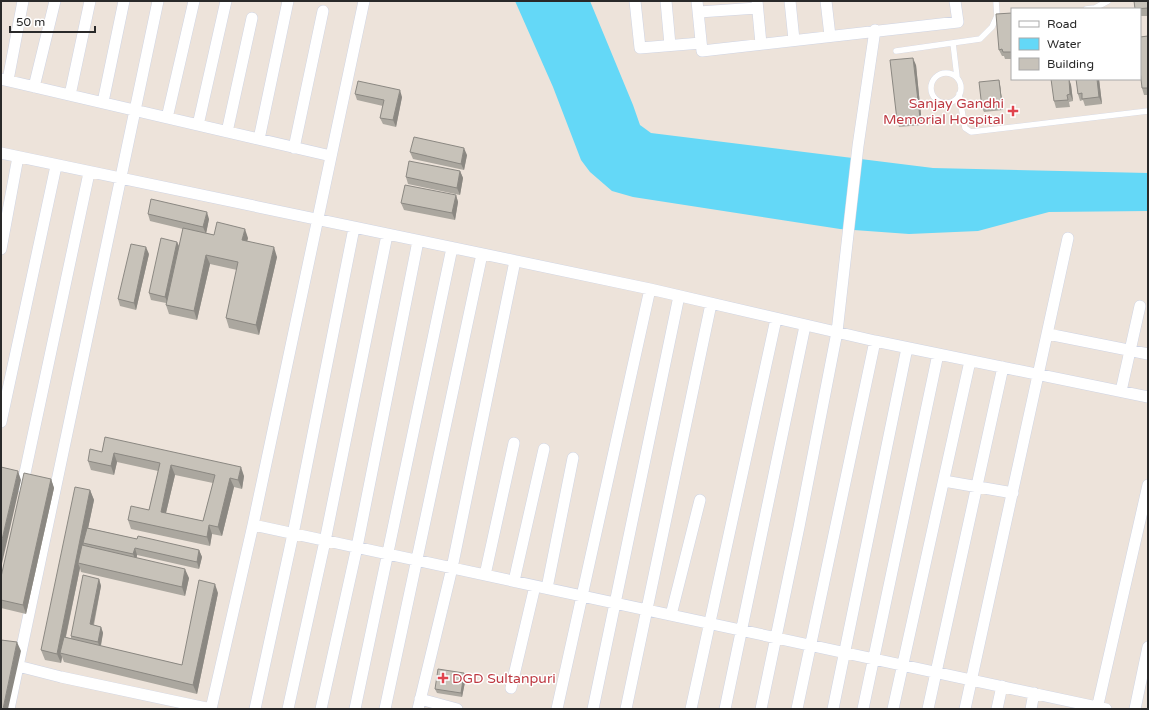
<svg xmlns="http://www.w3.org/2000/svg" width="1149" height="710" viewBox="0 0 1149 710" font-family="'Varela Round',sans-serif">
	<style>
		.water { fill: #64d8f7 }
		.lines { fill: none; stroke-linecap: round; stroke-linejoin: round }
		.service-casing { stroke: #cfd4e3; stroke-width: 6 }
		.minor-casing { stroke: #cfd4e3; stroke-width: 12 }
		.service { stroke: #fff; stroke-width: 5.5 }
		.minor { stroke: #fff; stroke-width: 11 }
		.wall { fill: #aba79f; fill-rule: evenodd }
		.shaded-wall { fill: #8b8882 }
		.building { fill: #c7c2b9; stroke: #8b8882; fill-rule: evenodd }
		.health-dot { fill: #e0444e; stroke: #fff; stroke-width: 1.5 }
		.labels { text-anchor: middle; stroke-width: 3; stroke-linejoin: round; paint-order: stroke }
		.health-label { font-size: 14px; fill: #be3a42; stroke: #fff; text-anchor: end }
	</style>
	<rect width="100%" height="100%" fill="#ede3da"/>
	<path class="water" d="M515 1H590L633 105 640 125 651 133 933 168 1148 173V211L1049 212 978 231 909 234 840 229 633 197 612 191 590 172 581 160 553 87Z"/>
	<g class="lines">
		<defs>
			<path id="service" d="M1086 9 1095 8 1108 1
				M953 43 957 77
				M896 51 980 39 992 27 997 16 996 1
				M931 88a15 15 0 1 1 30 0a15 15 0 1 1-30 0Z
				M959 94 965 128 971 132 1148 111"/>
			<path id="minor" d="M635 1 640 48 701 43
				M666 1 670 45
				M697 1 702 51 958 22 955 1
				M757 1 761 44
				M790 1 794 40
				M826 1 830 36
				M699 12 757 8
				M1 79 331 156
				M8 80 23 1
				M34 87 55 1
				M70 95 90 1
				M103 102 124 1
				M167 118 194 1
				M198 125 226 1
				M227 132 252 18
				M259 139 288 1
				M294 148 323 11
				M1 153 650 289 875 341 1148 397
				M1 249 18 157
				M1048 334 1148 354
				M1121 391 1140 306
				M1 422 56 166
				M944 481 1013 493
				M22 487 89 173
				M253 525 1106 709
				M485 575 514 443
				M514 581 544 449
				M547 588 573 458
				M671 615 700 500
				M18 666 61 677 211 709
				M511 688 535 586
				M420 699 457 709
				M9 709 158 1
				M211 709 253 525 364 1
				M255 709 293 534 354 228
				M288 709 325 541 387 235
				M321 709 357 547 418 241
				M355 709 452 248
				M385 709 482 254
				M418 709 452 568 515 261
				M557 709 650 289
				M593 709 679 296
				M626 709 711 304
				M691 709 776 319
				M725 709 805 326
				M761 709 799 527 837 332 858 146 875 30
				M797 709 875 341
				M833 709 907 348
				M863 709 938 354
				M893 709 970 361
				M928 709 1003 367
				M965 709 1068 238
				M997 709 1002 686
				M1031 709 1034 693
				M1097 709 1148 485
				M1135 709 1148 647"/>
		</defs>
		<use href="#service" class="service-casing"/>
		<use href="#minor" class="minor-casing"/>
		<use href="#service" class="service"/>
		<use href="#minor" class="minor"/>
	</g>
	<path class="wall" d="M1148 1V16H1140V9Z
		M1012 13V59H1005L1004 56H1002L999 50Z
		M1148 36V95H1144L1142 88Z
		M916 65 922 125 899 127 897 120Z
		M1069 79 1071 85 1073 101 1069 102 1070 107 1056 108 1054 101Z
		M1099 79 1102 104 1085 106 1083 100 1080 101 1078 94Z
		M999 80 1000 85 1003 110 984 112 982 108Z
		M355 94 402 97 396 127 383 124 380 118 383 106 357 100Z
		M410 152 467 155 464 170 413 159Z
		M460 171 463 178 460 195 408 184 406 177Z
		M456 195 458 202 455 220 404 210 401 203Z
		M148 214 209 219 206 233 214 235 248 238 247 241 277 257 259 335 229 328 226 318 237 270 210 264 197 320 169 314 166 305V303L151 300 149 293 177 242 179 246 183 229 150 221Z
		M149 254 136 310 120 306 118 299Z
		M105 437 244 476 242 489 234 487 222 536 212 534 210 546 131 529 128 520 149 510 158 471 117 462 114 475 91 470 88 461 102 452ZM175 475 213 483 203 521 166 513Z
		M51 479 54 488 26 614 1 608V577Z
		M90 490 94 500 88 528 137 539 199 550 202 557 199 569 137 555V558L189 578 185 596 81 572 80 568 66 637 71 639V636L99 579 101 586 94 625 101 627 103 633 101 646 182 665 218 593 197 694 64 662 62 657 61 663 45 660 41 650Z
		M464 673 466 677 462 697 437 693 435 689Z"/>
	<path class="shaded-wall" d="M913 58 916 65 922 125 920 118Z
		M1069 79 1071 85 1073 101 1070 94Z
		M1097 79H1099L1102 104 1099 97Z
		M999 80 1000 85 1003 110 1002 105Z
		M400 90 402 97 396 127 393 120Z
		M464 148 467 155 464 170 461 164Z
		M460 171 463 178 460 195 457 188Z
		M456 195 458 202 455 220 452 213Z
		M207 212 209 219 206 234 203 227Z
		M245 229 248 238 245 249 242 240Z
		M177 242 180 249 168 303 165 297Z
		M146 247 149 254 136 310 134 303Z
		M274 247 277 257 259 335 256 325Z
		M206 255 210 264 197 320 194 311Z
		M114 453 117 462 114 475 111 466Z
		M171 465 175 475 164 521 161 512Z
		M241 467 244 476 242 489 238 480Z
		M18 471 21 480 1 568V544Z
		M230 478 234 487 222 536 218 527Z
		M51 479 54 488 26 614 23 605Z
		M90 490 94 500 85 543H83L84 546 78 563 80 568 62 654 60 653 62 657 61 663 57 654Z
		M209 525 212 534 210 546 207 537Z
		M135 548 137 555 136 561 133 554Z
		M199 550 202 557 199 569 197 562Z
		M185 569 189 578 185 596 182 587Z
		M99 579 101 586 92 631 90 624Z
		M215 584 218 593 197 694 193 685Z
		M101 627 103 633 100 649 98 642Z
		M17 642 21 651 8 709H3Z
		M464 673 466 677 462 697 461 693Z"/>
	<path class="building" d="M1134 1H1148V8L1135 9Z
		M1012 13V52H1003L1002 49 999 50 996 14Z
		M1148 36V88H1142L1140 70V37Z
		M913 58 920 118 897 120 890 60Z
		M1051 79H1069L1070 94 1067 95 1068 100 1054 101Z
		M1076 79H1097L1099 97 1082 99V93L1078 94Z
		M999 80 1002 105 982 108 979 82Z
		M358 81 400 90 393 120 380 118 384 100 355 94Z
		M414 137 464 148 461 164 410 152Z
		M409 161 460 171 457 188 406 177Z
		M405 185 456 195 452 213 401 203Z
		M151 199 207 212 203 227 148 214Z
		M217 222 245 229 242 240 274 247 256 325 226 318 238 262 206 255 194 311 166 305 183 228 214 235Z
		M161 238 177 242 165 297 149 293Z
		M131 244 146 247 134 303 118 299Z
		M105 437 241 467 238 480 230 478 218 527 209 525 207 537 128 520 131 506 149 510 160 463 114 453 111 466 88 461 90 449 102 452ZM171 465 215 475 203 521 161 512Z
		M1 467 18 471 1 544Z
		M24 473 51 479 23 605 1 600V577Z
		M75 487 90 490 57 654 41 650Z
		M87 528 137 539 138 536 199 550 197 562 135 548 133 554 83 543Z
		M82 545 185 569 182 587 78 563Z
		M83 575 99 579 90 624 101 627 98 642 71 636Z
		M199 580 215 584 193 685 60 653 64 637 182 665Z
		M1 640 17 642 3 709H1Z
		M438 669 464 673 461 693 435 689Z"/>
	<g class="health-dot">
		<path d="M1011 105h4v4h4v4h-4v4h-4v-4h-4v-4h4z"/>
		<path d="M441 672h4v4h4v4h-4v4h-4v-4h-4v-4h4z"/>
	</g>
	<g class="labels">
		<g class="health-label">
			<text x="1004" y="108">Sanjay Gandhi<tspan x="1004" dy="16">Memorial Hospital</tspan></text>
			<text x="452" y="683" text-anchor="start">DGD Sultanpuri</text>
		</g>
	</g>
	<rect width="1149" height="710" fill="none" stroke="#292929" stroke-width="4"/>
	<rect x="1011" y="8" width="130" height="72" fill="#ffffff" stroke="#a9a9a9"/>
	<rect x="1019" y="21" width="20" height="6" fill="#ffffff" stroke="#a9a9a9"/>
	<text x="1047" y="28" font-size="12" fill="#292929">Road</text>
	<rect x="1019" y="38" width="20" height="12" fill="#64d8f7" stroke="#a9a9a9"/>
	<text x="1047" y="48" font-size="12" fill="#292929">Water</text>
	<rect x="1019" y="58" width="20" height="12" fill="#c7c2b9" stroke="#a9a9a9"/>
	<text x="1047" y="68" font-size="12" fill="#292929">Building</text>
	<path d="M10 26v6h85v-6" fill="none" stroke="#292929" stroke-width="2"/>
	<text x="16" y="26" font-size="12" fill="#292929" stroke="#ffffff" stroke-width="3" paint-order="stroke">50 m</text>
</svg>
